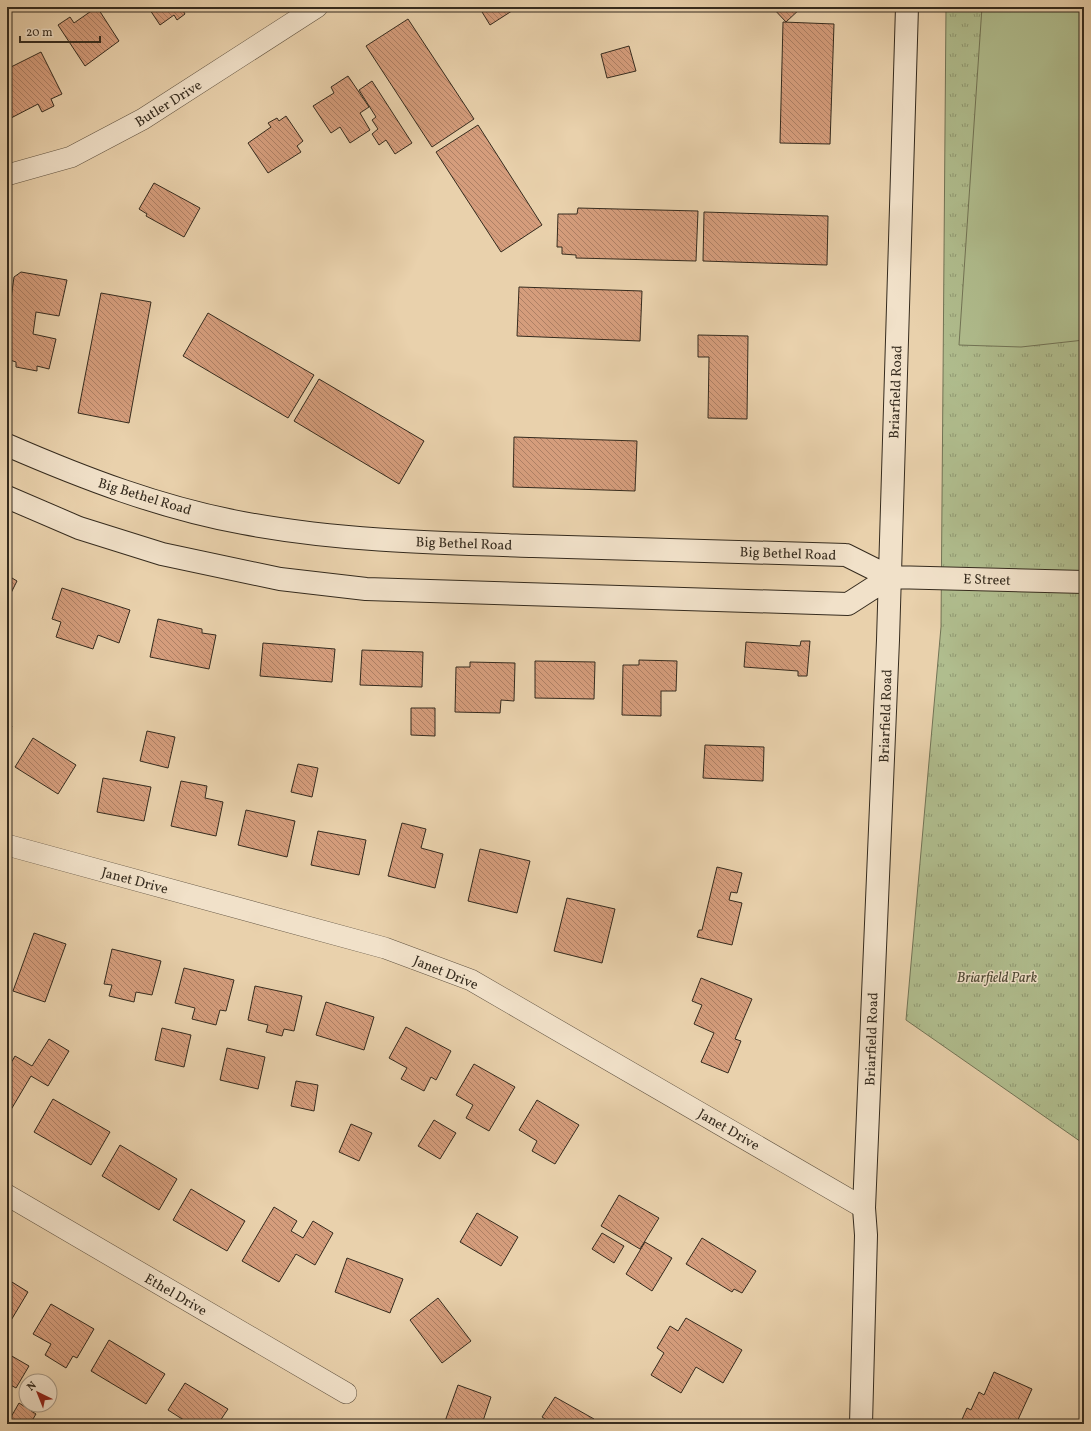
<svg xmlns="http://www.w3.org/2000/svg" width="1091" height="1431" viewBox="0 0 1091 1431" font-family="Vollkorn,serif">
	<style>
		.grass { fill: url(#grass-tufts); stroke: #727456 }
		.pitch { fill: #b0bd8e; stroke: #727456 }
		.building { fill: url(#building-back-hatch); stroke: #352b1e }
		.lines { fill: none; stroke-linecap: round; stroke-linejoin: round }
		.street-casing { stroke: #625442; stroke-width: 22 }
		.secondary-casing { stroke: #352b1e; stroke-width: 24 }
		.street { stroke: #f1e1c9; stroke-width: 21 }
		.secondary { stroke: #f1e1c9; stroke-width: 22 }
		.labels { text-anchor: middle; stroke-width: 3; stroke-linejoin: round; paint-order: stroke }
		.street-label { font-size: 14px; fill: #352b1e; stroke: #f1e1c9 }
		.park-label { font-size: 14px; font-style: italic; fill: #4e4834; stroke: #f1e1c9 }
	</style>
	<defs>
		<pattern id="grass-tufts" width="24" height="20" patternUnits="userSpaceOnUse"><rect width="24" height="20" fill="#b0bd8e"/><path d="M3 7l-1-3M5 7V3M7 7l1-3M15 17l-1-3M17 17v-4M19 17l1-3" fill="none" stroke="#909a73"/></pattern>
		<pattern id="building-back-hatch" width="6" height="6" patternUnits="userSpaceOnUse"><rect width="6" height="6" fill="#d59d7c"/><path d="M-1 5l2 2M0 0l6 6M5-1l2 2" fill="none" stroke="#ae8065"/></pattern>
	</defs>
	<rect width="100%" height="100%" fill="#e9d1ac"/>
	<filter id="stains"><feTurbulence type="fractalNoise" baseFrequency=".005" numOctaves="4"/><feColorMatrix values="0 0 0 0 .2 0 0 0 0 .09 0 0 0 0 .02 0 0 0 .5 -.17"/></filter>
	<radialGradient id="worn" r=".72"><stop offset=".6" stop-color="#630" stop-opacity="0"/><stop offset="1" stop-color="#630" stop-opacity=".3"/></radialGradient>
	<path class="grass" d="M946 7H1084V1144L906 1020 941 627Z"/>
	<path class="pitch" d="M982 7H1084V340L1021 347 959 345Z"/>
	<path class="building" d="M97 7 119 41 85 66 58 25 70 17 74 23Z
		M148 7H186L182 9 185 14 177 20 174 15 160 25Z
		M479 7H518L490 25Z
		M772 7H802L786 22Z
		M408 19 474 119 432 147 366 46Z
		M783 22 834 24 830 144 780 143Z
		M629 46 636 71 607 78 601 54Z
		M41 52 62 94 51 99 54 106 42 112 38 104 11 118 7 111V69Z
		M348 76 369 107 360 113 370 130 350 143 340 127 331 133 313 106 334 93 331 87Z
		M372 81 412 143 395 154 386 140 379 145 372 134 378 129 372 120 376 117 359 90Z
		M286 116 303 141 297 146 301 152 268 173 248 143 271 127 268 123 277 118 279 121Z
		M478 125 542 225 501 252 436 152Z
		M154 183 200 208 184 237 146 216 147 214 139 209Z
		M578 208 698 211 696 261 576 258V255L562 254V247H557L558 214H577Z
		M704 212 828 216 827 265 703 261Z
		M21 272 67 280 59 316 36 312 33 334 56 339 49 369 37 366V371L16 367V362L7 359V298L11 299 14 277Z
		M519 287 642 291 640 341 517 336Z
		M101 293 151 302 129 423 78 413Z
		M208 313 314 375 288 418 183 356Z
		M698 335 748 336 747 419 708 418 709 357H698Z
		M319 379 424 441 399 484 294 421Z
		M514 437 637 441 635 491 513 487Z
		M7 575 17 581 7 601Z
		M62 588 130 610 119 643 98 635 93 649 56 637 61 622 52 619Z
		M158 619 202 629V633L216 635 209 669 150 657Z
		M801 641H810L807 676H798V671L744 667 746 642 800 646Z
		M263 643 335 649 332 682 260 676Z
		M362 650 423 652 422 687 360 685Z
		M639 660 677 661 676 691H661V716L622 715 623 665H639Z
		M535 661 595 662 594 699 535 698Z
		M470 662 515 663 514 701 501 700 500 713 455 712 456 667H470Z
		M411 708H435V736L411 735Z
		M7 724 12 726 7 734Z
		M147 731 175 737 168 768 140 761Z
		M33 738 76 765 58 794 15 767Z
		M705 745 764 747 763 781 703 778Z
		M298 764 318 768 312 797 291 792Z
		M103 778 151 787 144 821 97 812Z
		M181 781 207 786 205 798 223 802 216 836 171 826Z
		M246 810 295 821 287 857 238 845Z
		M402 823 426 829 421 848 443 854 435 888 388 876Z
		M318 831 366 840 359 875 311 865Z
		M480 849 530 861 517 913 468 901Z
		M717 867 742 873 737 893 731 892 729 900 742 903 732 945 697 937 699 930H702Z
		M567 898 615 909 602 963 554 951Z
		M34 933 66 944 45 1002 13 991Z
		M112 949 161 961 152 995 136 992 134 1002 109 996 112 985 104 984Z
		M184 968 234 980 226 1011 220 1010 216 1025 192 1019 195 1008 175 1003Z
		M701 978 752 999 735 1039 741 1041 728 1073 701 1062 714 1033 694 1024 702 1005 692 1001Z
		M255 986 302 996 294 1031 284 1029 282 1036 266 1032 268 1025 248 1020Z
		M326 1002 374 1017 364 1050 316 1035Z
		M406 1027 451 1051 436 1080 431 1077 424 1091 401 1079 407 1068 389 1058Z
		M162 1028 191 1035 184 1067 155 1060Z
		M49 1039 69 1051 48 1086 31 1076 9 1113 7 1112V1061L11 1063 15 1056 32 1066Z
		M227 1048 265 1057 258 1089 220 1080Z
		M474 1064 515 1087 489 1131 466 1118 473 1105 456 1095Z
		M296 1081 318 1085 314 1111 291 1106Z
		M53 1099 110 1132 91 1165 34 1132Z
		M537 1100 579 1125 555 1164 532 1151 537 1141 519 1130Z
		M434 1120 456 1133 440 1159 418 1146Z
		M351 1124 372 1133 359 1161 339 1152Z
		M120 1145 177 1179 159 1210 102 1176Z
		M191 1189 245 1221 227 1251 173 1220Z
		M619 1195 659 1218 640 1249 601 1226Z
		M274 1207 297 1221 291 1231 303 1238 313 1221 333 1233 315 1265 296 1254 279 1282 242 1261Z
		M477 1213 518 1237 501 1266 460 1242Z
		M602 1233 624 1246 614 1263 592 1249Z
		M702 1238 756 1271 742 1293 734 1289 732 1292 686 1264Z
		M645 1242 672 1258 652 1291 626 1274Z
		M347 1258 403 1279 390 1313 335 1292Z
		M7 1279 28 1292 10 1322 7 1320Z
		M438 1298 471 1341 442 1363 410 1320Z
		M51 1304 94 1329 77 1358 73 1356 66 1368 45 1355 51 1344 33 1334Z
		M686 1318 742 1350 723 1383 696 1367 681 1393 651 1375 664 1353 657 1348 670 1326 678 1331Z
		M109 1340 165 1374 146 1404 91 1371Z
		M10 1355 29 1366 16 1388 7 1383V1360Z
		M994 1372 1032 1389 1016 1424H960L967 1408 971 1410 979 1392 984 1395Z
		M185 1383 228 1409 218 1424H190L168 1410Z
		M458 1385 491 1397 482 1424H444Z
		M555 1397 594 1419 591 1424H553L542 1417Z
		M19 1403 36 1414 30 1424H7Z"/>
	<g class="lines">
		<defs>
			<path id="street" d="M7 175 71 157 143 119 317 7
				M7 845 385 948 471 980 864 1208
				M7 1195 346 1393"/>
			<path id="secondary" d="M7 445C83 478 161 508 243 523 339 541 436 543 533 546 638 549 742 552 846 555L890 577 1084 582
				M7 497 79 528 162 554 280 579 366 589 848 604 890 577
				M861 1424 866 1235 864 1208 888 640 907 7"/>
		</defs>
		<use href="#street" class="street-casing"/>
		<use href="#secondary" class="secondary-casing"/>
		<use href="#street" class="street"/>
		<use href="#secondary" class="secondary"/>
	</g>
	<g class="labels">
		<g class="street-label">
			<text transform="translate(168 103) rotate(-32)" y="5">Butler Drive</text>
			<text transform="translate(895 392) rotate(-88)" y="5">Briarfield Road</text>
			<text transform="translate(145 496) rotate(17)" y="5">Big Bethel Road</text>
			<text transform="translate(464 543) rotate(2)" y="5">Big Bethel Road</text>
			<text transform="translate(788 553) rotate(2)" y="5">Big Bethel Road</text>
			<text transform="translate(987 579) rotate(2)" y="5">E Street</text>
			<text transform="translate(885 716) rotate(-88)" y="5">Briarfield Road</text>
			<text transform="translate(135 880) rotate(15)" y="5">Janet Drive</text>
			<text transform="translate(446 972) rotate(22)" y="5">Janet Drive</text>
			<text transform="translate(871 1039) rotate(-88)" y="5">Briarfield Road</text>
			<text transform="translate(729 1129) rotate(30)" y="5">Janet Drive</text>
			<text transform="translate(176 1294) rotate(30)" y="5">Ethel Drive</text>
		</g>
		<g class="park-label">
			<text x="997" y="982">Briarfield Park</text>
		</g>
	</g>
	<rect width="1091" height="1431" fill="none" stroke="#e9d1ac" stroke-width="24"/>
	<rect x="8" y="8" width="1075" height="1415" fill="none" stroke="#352b1e" stroke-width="2"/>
	<rect x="12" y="12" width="1067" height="1407" fill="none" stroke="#352b1e"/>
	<g transform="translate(38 1393) rotate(317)"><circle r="19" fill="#f1e1c9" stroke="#a69885"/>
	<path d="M0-3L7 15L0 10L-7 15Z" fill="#8f2418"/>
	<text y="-6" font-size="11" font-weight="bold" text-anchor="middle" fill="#352b1e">N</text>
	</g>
	<path d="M20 36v6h80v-6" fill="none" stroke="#352b1e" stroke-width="2"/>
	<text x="26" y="36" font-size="12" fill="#352b1e" stroke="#f1e1c9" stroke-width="3" paint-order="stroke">20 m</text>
	<rect width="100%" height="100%" filter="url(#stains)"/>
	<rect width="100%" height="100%" fill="url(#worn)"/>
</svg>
